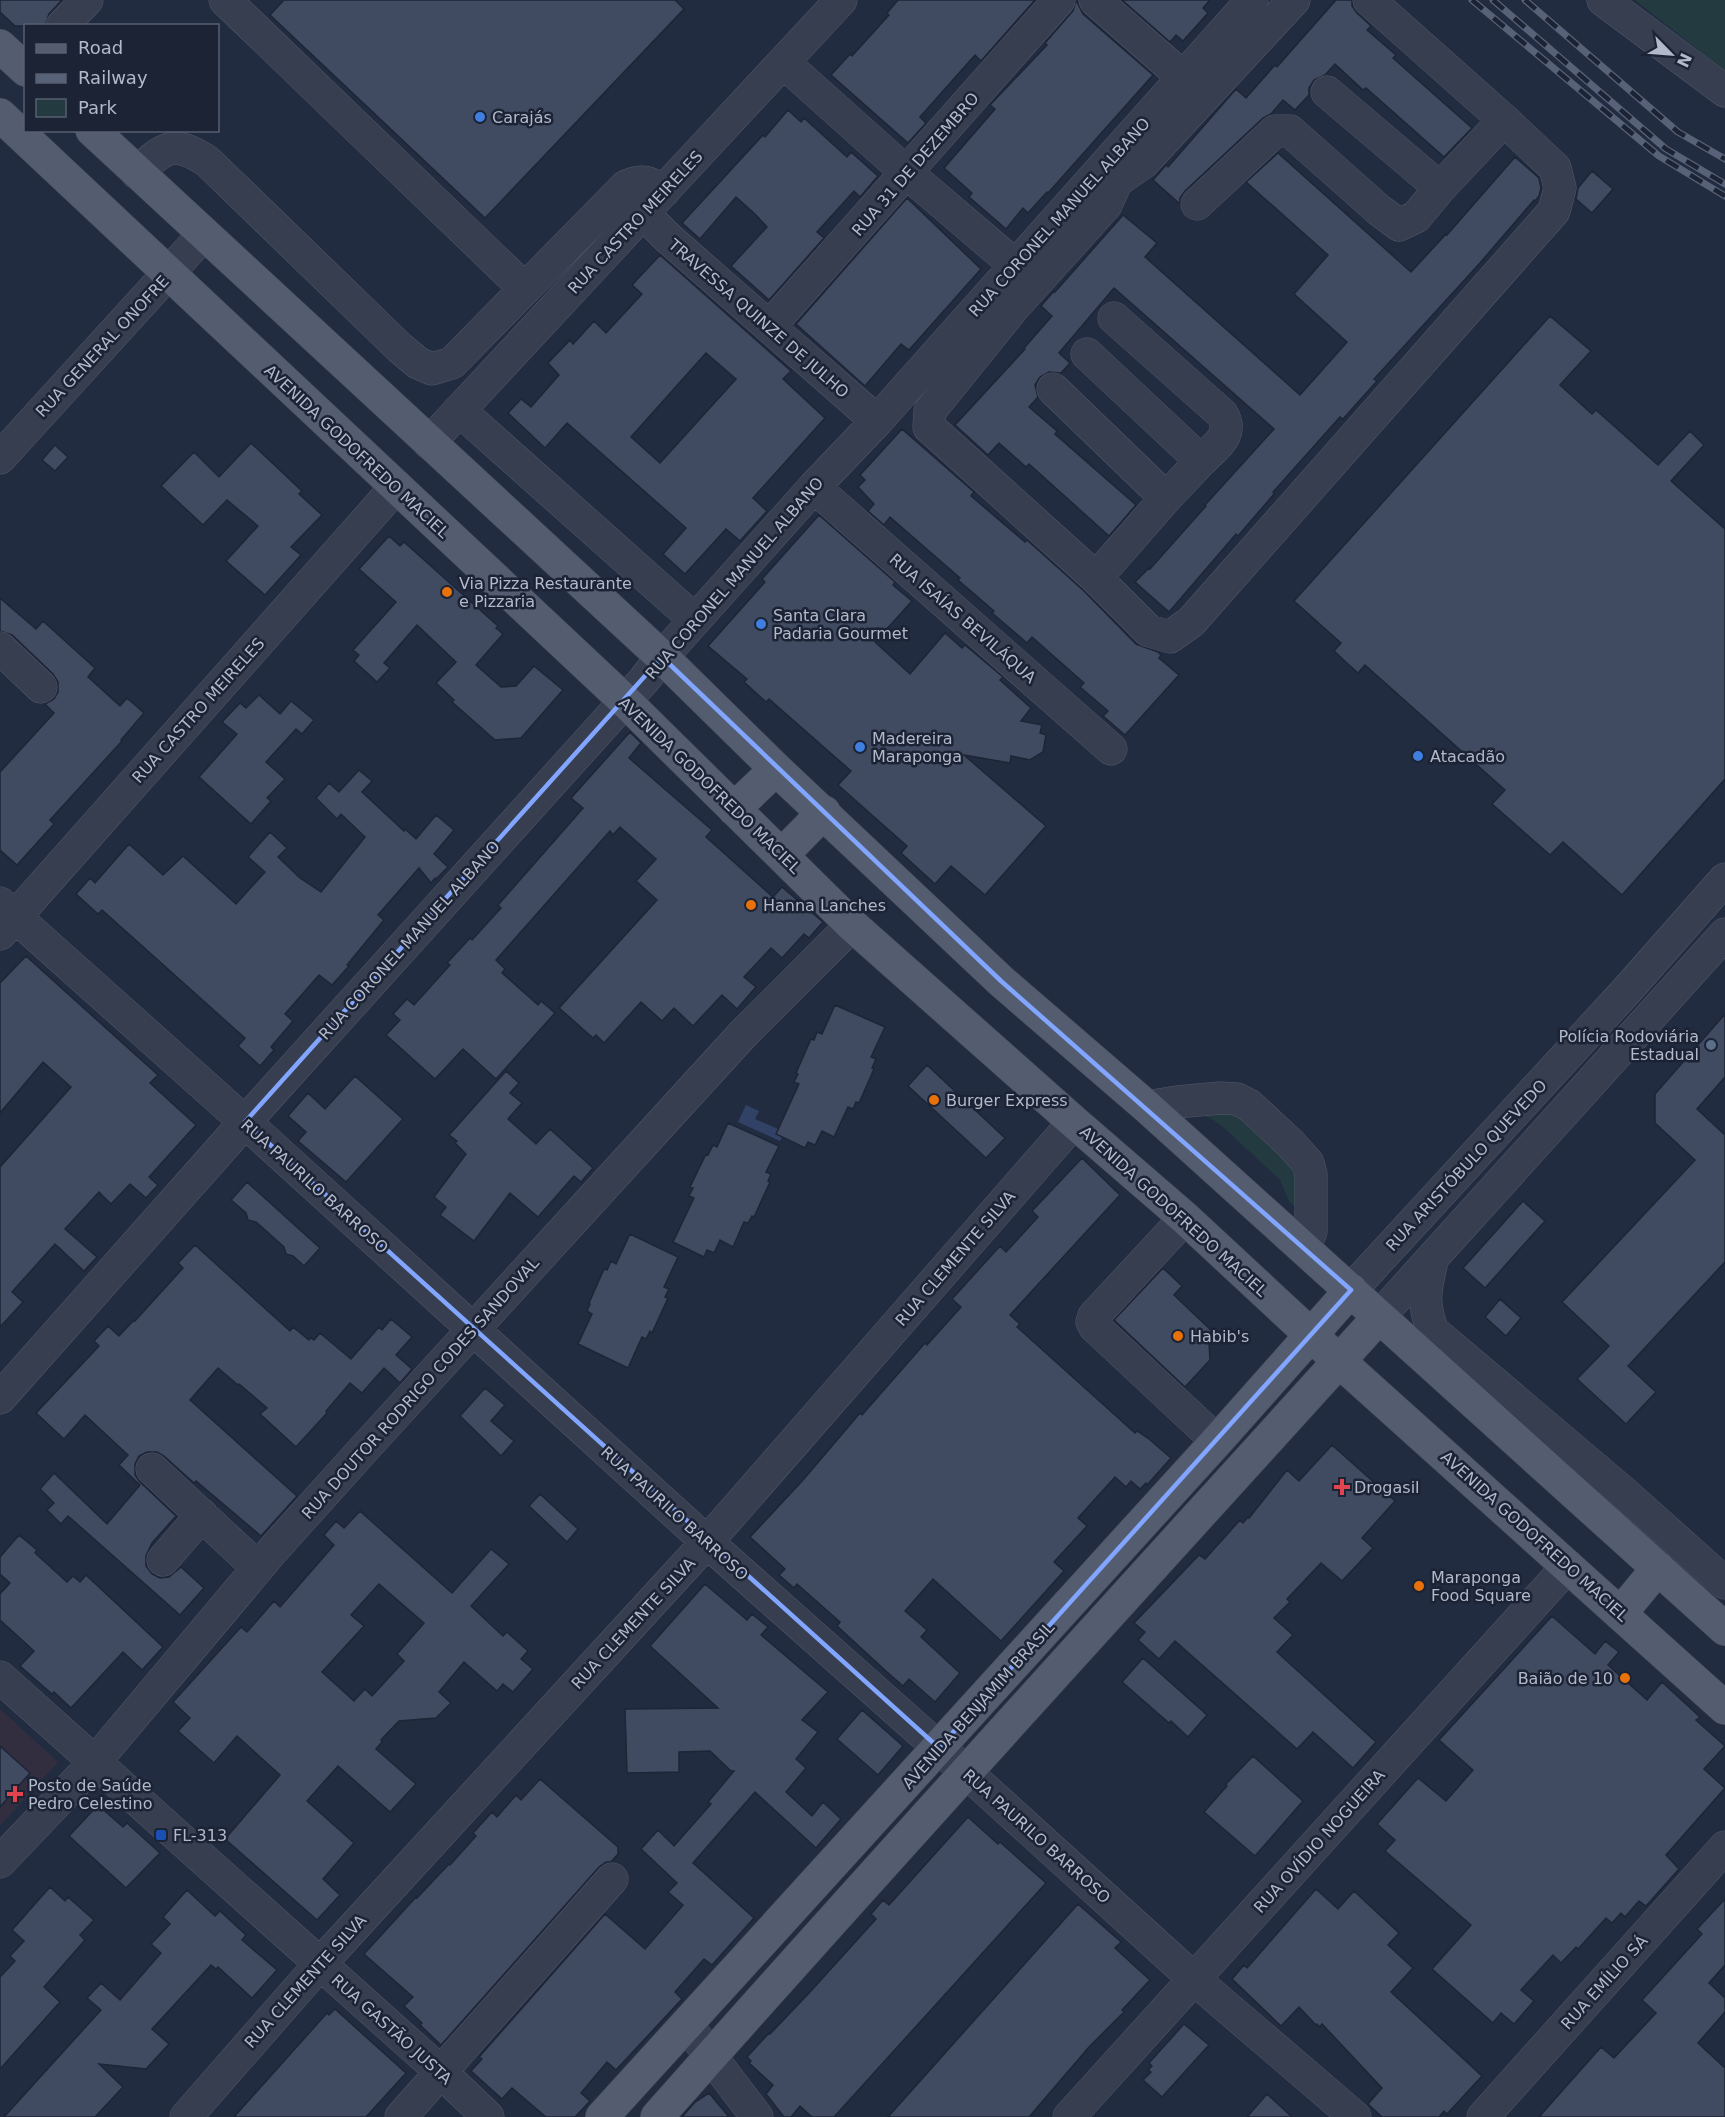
<svg xmlns="http://www.w3.org/2000/svg" width="1725" height="2117" viewBox="0 0 1725 2117" font-family="'DejaVu Sans',sans-serif">
	<style>
		.medical { fill: #322e40 }
		.green { fill: #243a41 }
		.water { fill: #324267 }
		.building { fill: #404b62; stroke: #1d2536; stroke-width: 1.5; fill-rule: evenodd }
		.lines { fill: none; stroke-linecap: round; stroke-linejoin: round }
		.minor-casing { stroke: #51596a; stroke-width: 33 }
		.major-casing { stroke: #3f4758; stroke-width: 34 }
		.minor { stroke: #363e4f; stroke-width: 32 }
		.major { stroke: #545d70; stroke-width: 33 }
		.rail-casing { stroke: #576177; stroke-width: 7 }
		.rail { stroke: #1b2334; stroke-width: 4.5; stroke-dasharray: 14; stroke-linecap: butt }
		.marked { fill: none; stroke: #82a6ff; stroke-width: 4.5; stroke-linejoin: round }
		.shop-dot { fill: #3f7fe0; stroke: #1b2334; stroke-width: 2 }
		.food-dot { fill: #e8710a; stroke: #1b2334; stroke-width: 2 }
		.service-dot { fill: #5c6f8a; stroke: #1b2334; stroke-width: 2 }
		.health-dot { fill: #e0444e; stroke: #1b2334; stroke-width: 2 }
		.transit-dot { fill: #1a4fb4; stroke: #1b2334; stroke-width: 2 }
		.labels { text-anchor: middle; stroke-width: 5; stroke-linejoin: round; paint-order: stroke }
		.poi-label { font-size: 16px; fill: #b2b9ca; stroke: #1b2334; text-anchor: start }
		.street-label { font-size: 16px; fill: #b2b9ca; stroke: #1b2334 }
	</style>
	<rect width="100%" height="100%" fill="#222c40"/>
	<path class="medical" d="M0 1709 58 1762 0 1826Z"/>
	<path class="green" d="M1635 0H1725V71Z
		M1190 1110 1243 1111 1293 1157 1303 1213 1289 1201 1280 1180 1223 1127 1212 1119Z"/>
	<path class="water" d="M746 1105 759 1111 755 1119 785 1132 780 1141 738 1122Z"/>
	<path class="building" d="M0 0H62L49 14 45 26H15L0 12Z
		M284 0H675L684 9 485 218 270 15Z
		M898 0H1035L981 61 975 55 920 117 926 123 908 143 831 75 850 54 852 56 889 15 887 13Z
		M1076 0 1083 14 1153 75 1048 193 1047 192 1028 213 1023 208 1006 229 969 197 972 193 944 168 995 109 990 105 1047 45 1045 43 1073 11Z
		M1122 0H1210L1203 8 1208 13 1183 41 1176 35 1170 42Z
		M1336 0H1352V6L1357 13 1371 26 1367 30 1396 55 1393 58 1472 128 1444 157 1366 88 1363 90 1335 64 1325 75 1314 80 1309 88V95L1295 110 1283 100 1271 114 1263 118 1185 191 1180 198V204L1153 180 1166 165 1168 167 1236 89 1246 98 1275 65 1277 67Z
		M788 110 801 122 804 118 847 157 851 152 878 176 860 197 854 191 817 232 824 238 769 300 731 266 767 227 755 214 736 197 700 239 682 223 763 135 765 137Z
		M1278 153 1411 272 1446 234 1447 235 1515 157 1539 178 1541 188 1539 196 1535 201 1534 200 1480 263 1374 379 1377 381 1343 419 1340 417 1273 492 1274 494 1238 536 1236 534 1169 612 1135 582 1149 568 1150 569 1206 506 1205 505 1274 429 1114 288 1059 353 1070 363 1061 373 1049 372 1040 377 1035 385 1038 397 1029 407 1057 431 1055 434 1136 505 1109 536 1029 464 1026 467 999 443 988 455 955 425 1025 349 1024 348 1052 316 1041 306 1054 291 1055 292 1123 215 1157 243 1145 257 1300 395 1347 342 1294 294 1328 255 1246 182Z
		M1592 171 1613 189 1592 213 1576 199 1578 188Z
		M907 198 981 269 909 350 901 344 865 386 796 324Z
		M660 255 791 371 783 379 825 418 753 498 767 511 740 541 726 529 685 574 663 554 686 528 567 423 545 448 508 413 521 399 531 407 559 375 548 363 570 340 573 344 594 321 606 333 642 294 632 285ZM706 353 736 379 660 463 631 437Z
		M1550 316 1591 351 1560 385 1592 414 1596 410 1658 465 1690 431 1704 445 1671 481 1725 529V779L1622 895 1563 842 1550 855 1492 804 1505 790 1365 665 1358 673 1348 664 1334 651 1341 643 1294 601Z
		M902 429 974 492 971 496 1025 542 1027 540 1084 591 1136 644 1158 652 1161 655 1159 658 1179 675 1125 735 1103 716 1108 711 1080 687 1084 683 1032 637 1027 643 992 613 994 611 958 580 960 578 890 517 884 525 868 511 874 504 858 487 865 480 860 475Z
		M251 443 302 491 299 494 322 515 291 547 301 555 265 595 226 561 258 526 227 500 203 525 161 486 194 452 219 477Z
		M55 445 68 457 55 471 42 460Z
		M819 515 895 582 893 585 912 601 875 642 910 674 945 633 962 648 965 645 1003 677 1000 680 1031 708 1021 721 1042 725 1040 733 1046 735 1043 752 1030 760 1011 756 1010 763 964 755 1046 826 985 895 951 866 935 884 901 853 907 846 838 785 851 771 769 699 766 702 744 682 747 679 708 646 765 582 762 579Z
		M389 536 400 546 404 542 498 626 496 628 503 634 476 665 501 687 516 686 534 666 563 690 521 738 495 740 452 702 454 700 436 683 456 662 417 625 384 663 390 668 377 682 354 661 359 655 353 650 396 602 359 569Z
		M0 598 36 629 43 621 95 668 88 677 120 706 127 698 144 713 121 740 122 741 50 820 54 824 17 865 0 850V772L54 713 45 704 54 699 58 692V682L53 674 12 635 0 631Z
		M259 695 280 714 291 701 314 720 302 734 296 729 266 762 285 779 267 798 271 801 251 824 199 777 237 734 222 722 240 703 246 708Z
		M630 732 641 743 629 758 712 830 706 837 773 897 782 887 823 922 809 938 804 934 782 958 771 948 744 977 756 987 737 1009 722 995 693 1026 674 1008 662 1021 641 1002 604 1043 596 1035 593 1038 559 1008 657 900 636 881 656 859 620 827 613 835 610 831 496 960 505 969 502 973 538 1005 541 1001 555 1013 496 1079 463 1049 435 1079 386 1035 400 1020 393 1014 407 999 414 1005 450 965 447 963 470 938 472 940 501 908 498 905 583 808 571 798Z
		M359 770 372 781 362 792 404 831 405 829 416 839 436 815 454 830 434 854 448 867 436 879 435 878 431 883 419 868 378 915 384 920 347 965 349 966 332 985 319 975 285 1014 293 1021 271 1047 274 1050 260 1066 238 1046 245 1038 227 1022 102 910 98 914 76 894 90 878 95 883 129 844 163 875 183 856 236 904 265 872 248 857 270 832 287 848 278 857 300 878 321 892 365 837 341 814 337 819 316 798 329 783 339 792Z
		M26 956 158 1075 150 1083 196 1125 149 1177 158 1185 146 1198 130 1184 111 1204 99 1192 65 1229 97 1257 84 1271 55 1244 12 1292 23 1302 0 1327V1167L71 1087 43 1062 0 1113V983Z
		M835 1005 885 1027 871 1057 876 1059 872 1068 874 1069 859 1103 856 1102 853 1109 848 1107 834 1137 822 1131 815 1145 808 1142 805 1148 776 1134 799 1084 794 1082 798 1074 796 1073 811 1039 814 1040 817 1032 822 1034Z
		M1725 1014V1077L1697 1109 1725 1135V1262L1628 1366 1656 1392 1626 1424 1577 1379 1609 1346 1562 1302 1695 1160 1655 1123V1094Z
		M927 1065 1005 1138 986 1158 908 1086Z
		M506 1071 519 1083 510 1093 522 1103 508 1119 536 1144 550 1129 593 1168 581 1182 574 1176 538 1217 510 1193 474 1241 440 1215 446 1207 434 1197 466 1154 455 1143 457 1141 449 1135Z
		M355 1076 403 1119 346 1182 298 1141 306 1132 288 1116 308 1093 325 1109Z
		M728 1123 779 1146 766 1172 771 1174 768 1181 770 1182 754 1217 752 1216 748 1223 744 1222 733 1247 720 1240 714 1253 707 1250 704 1257 673 1242 694 1198 689 1196 693 1188 690 1187 706 1154 708 1155 713 1145 717 1147Z
		M1082 1158 1120 1195 1010 1315 1020 1324 1017 1327 1135 1433 1137 1431 1149 1439 1171 1458 1147 1485 1146 1483 1140 1489 1131 1481 1126 1487 1115 1477 1078 1518 1087 1526 1054 1562 1064 1571 1001 1641 933 1579 905 1611 927 1630 921 1637 960 1673 935 1702 909 1679 903 1686 887 1672 837 1626 840 1622 797 1584 794 1588 779 1575 785 1569 750 1537 803 1480 860 1413 862 1415 925 1343 927 1345 961 1307 952 1299 1000 1246 1006 1252 1038 1217 1032 1211Z
		M247 1182 320 1248 304 1266 293 1256 286 1254 284 1247 256 1222 248 1220 246 1213 231 1200Z
		M1523 1201 1545 1221 1485 1288 1463 1268Z
		M630 1234 678 1257 664 1287 669 1289 665 1297 668 1298 652 1333 650 1331 646 1339 642 1337 628 1368 578 1344 592 1314 587 1311 590 1304 589 1303 604 1269 607 1270 611 1261 616 1264Z
		M195 1245 290 1331 293 1327 309 1340 311 1338 314 1340 320 1333 351 1359 379 1327 382 1330 391 1319 412 1337 396 1355 412 1369 400 1383 384 1368 362 1393 350 1383 326 1411 327 1413 296 1447 260 1414 267 1408 239 1384 238 1385 218 1368 190 1400 297 1496 261 1536 196 1481 194 1483 164 1456 157 1452H147L139 1456 135 1464V1475L140 1482 176 1516 152 1543 146 1556V1566L152 1574 160 1578 169 1577 181 1567 204 1588 180 1615 68 1516 61 1524 47 1510 54 1503 40 1489 54 1473 107 1524 140 1485 119 1465 128 1455 85 1415 64 1439 36 1413 99 1346 94 1341 108 1326 119 1336 134 1320 135 1321 183 1268 178 1263Z
		M1163 1268 1182 1286 1174 1295 1216 1335 1209 1343 1210 1360 1185 1387 1114 1320Z
		M1500 1299 1521 1318 1506 1336 1485 1317Z
		M485 1388 505 1405 491 1421 514 1441 501 1456 460 1416Z
		M1332 1445 1395 1501 1362 1538 1373 1548 1342 1581 1321 1563 1287 1599 1290 1602 1274 1618 1293 1635 1277 1652 1376 1742 1353 1768 1313 1732 1297 1749 1175 1641 1159 1659 1138 1640 1145 1632 1134 1623 1199 1555 1205 1559 1240 1520 1243 1523 1248 1517 1249 1518 1287 1470 1299 1481Z
		M540 1494 578 1529 567 1542 529 1506Z
		M360 1511 452 1593 491 1549 509 1564 471 1606 503 1636 507 1632 528 1651 521 1659 533 1669 513 1692 503 1684 497 1691 464 1662 439 1692 451 1703 436 1718 399 1721 381 1740 382 1742 376 1749 416 1784 390 1812 338 1766 307 1801 354 1843 323 1879 340 1895 317 1920 225 1839 280 1775 237 1736 214 1763 178 1731 190 1718 173 1702 241 1627 247 1632 274 1601 280 1607 334 1545 324 1535 336 1521 344 1528ZM379 1584 424 1623 397 1654 404 1661 372 1696 365 1689 354 1701 322 1672 364 1626 351 1615Z
		M19 1535 37 1550 35 1553 67 1582 73 1576 80 1582 86 1575 163 1647 142 1670 123 1652 71 1708 54 1692 52 1694 20 1666 34 1651 0 1620V1594L10 1583 0 1574V1557Z
		M705 1584 747 1620 752 1614 768 1627 761 1635 828 1692 802 1720 818 1732 796 1759 806 1768 786 1792 812 1816 823 1802 841 1819 816 1848 755 1792 693 1863 754 1918 712 1965 704 1959 675 1992 682 1999 616 2070 607 2062 581 2093 590 2101 575 2117H546L512 2088 502 2099 471 2071 482 2059 479 2057 605 1914 645 1949 683 1905 668 1892 677 1883 641 1849 658 1830 674 1846 711 1804 708 1802 734 1771H731L710 1751 679 1752V1772L627 1773 625 1709 718 1708 650 1646Z
		M1552 1616 1595 1654 1605 1641 1619 1652 1608 1665 1647 1700 1662 1682 1700 1717 1696 1720 1725 1746 1704 1769 1725 1788 1666 1855 1679 1869 1646 1906 1639 1901 1625 1917 1621 1913 1612 1923 1606 1918 1578 1949 1576 1947 1561 1963 1553 1955 1521 1990 1534 2001 1514 2024 1501 2013 1493 2023 1432 1969 1471 1925 1385 1851 1395 1840 1377 1824 1418 1778 1446 1801 1473 1770 1439 1740Z
		M1143 1658 1207 1715 1188 1737 1171 1721 1169 1723 1122 1682Z
		M862 1710 903 1746 878 1775 837 1739Z
		M0 1746 30 1773 0 1807Z
		M1253 1756 1303 1801 1255 1856 1204 1812 1227 1786 1226 1784Z
		M540 1779 618 1847V1854L611 1862H606L599 1867 441 2045 420 2025 422 2023 404 2006 413 1997 364 1954 416 1897 417 1898 449 1864 450 1865 476 1836 473 1833 492 1812 497 1817 516 1795 521 1800Z
		M98 1805 123 1827 127 1823 160 1853 126 1888 69 1836Z
		M968 1817 998 1844 1000 1842 1046 1883 834 2117H812L800 2106 791 2117H784L766 2094 773 2085 749 2063 751 2061 747 2057 769 2033 770 2034 810 1992 876 1919 871 1914 883 1900 889 1905Z
		M50 1887 65 1901 68 1897 94 1920 80 1935 85 1940 44 1987 60 2002 0 2069V1977L15 1961 10 1956 24 1941 12 1930Z
		M1316 1889 1338 1909 1354 1891 1399 1933 1388 1945 1413 1968 1391 1992 1482 2076 1447 2114 1444 2111 1439 2117H1382L1368 2104 1382 2088 1322 2024 1320 2027 1317 2024 1316 2025 1299 2007 1281 2026 1232 1979 1244 1965 1247 1968Z
		M187 1890 215 1916 220 1911 246 1935 242 1940 277 1970 252 1998 218 1967 216 1969 211 1965 152 2029 169 2044 146 2069 99 2064 123 2087 95 2117H4L101 2010 87 1998 101 1983 120 2000 161 1953 151 1944 170 1924 163 1917Z
		M1725 1899V1965L1709 1983 1725 1998V2012L1698 2043 1725 2068V2117H1539L1601 2047 1614 2058 1656 2013 1642 2000 1702 1934 1697 1929Z
		M1078 1904 1121 1942 1115 1948 1150 1980 1122 2010 1124 2012 1089 2047 1029 2117H888Z
		M335 2009 406 2073 366 2117H234L327 2013 329 2015Z
		M1184 2024 1209 2045 1162 2097 1143 2080 1151 2072 1148 2070 1152 2066 1149 2063Z
		M709 2093 729 2117H682L695 2102Z
		M1267 2094 1292 2117H1247Z"/>
	<g class="lines">
		<defs>
			<path id="minor" d="M225 0 525 289
				M1095 0 1184 78
				M1369 0 1504 120 1440 188
				M1603 0 1725 91
				M62 26 87 0
				M783 62 907 173 1016 266
				M137 173C164 147 173 139 207 161L400 348 418 363 432 369 452 363 625 187C641 178 650 182 664 191
				M1197 204 1275 131H1290L1379 210 1399 225 1416 217 1440 188 1327 92
				M643 213 668 238 877 421
				M769 327 1059 0
				M1087 354 1201 461C1215 446 1235 436 1222 414L1114 318
				M1053 389 1166 498 1201 461
				M459 410 695 620
				M429 443 841 0
				M0 458 204 234
				M814 487 1111 749
				M1166 498 1096 578 929 427 930 411 1014 307 1106 205 1117 181 1143 163 1294 0
				M1096 578 1149 631 1170 637 1191 622 1554 211 1560 188 1555 168 1504 120
				M0 648 41 687
				M0 903 245 1122 707 1542 965 1771 1194 1979 1355 2117
				M0 934 396 487
				M1147 1107 1177 1102 1220 1098 1237 1099 1249 1105 1290 1143 1308 1163 1311 1174V1232L1304 1248
				M1185 1218 1094 1316 1092 1322 1095 1327 1217 1441
				M1433 1257C1426 1287 1421 1302 1433 1331L1622 1491 1725 1583
				M1351 1290 1628 989 1725 879
				M1379 1317 1725 934
				M0 1398 245 1122 644 680 662 657 814 487 877 421 1252 0
				M152 1469 258 1568
				M163 1560 202 1515
				M0 1677 441 2072 488 2117
				M0 1862 94 1763 273 1550 363 1450 743 1034 852 925
				M687 2025 757 2117
				M186 2117 320 1964 707 1542 1074 1122
				M401 2117 612 1879
				M1069 2117 1568 1566
				M1483 2117 1725 1847"/>
			<path id="major" d="M0 46 26 70
				M0 115 625 701 852 925 1074 1122 1185 1218 1339 1361 1725 1708
				M92 130 662 657 776 769 1001 981 1147 1107 1725 1629
				M734 809 776 769
				M782 855 824 812
				M1620 1614 1658 1568
				M602 2117 1217 1441 1351 1290
				M657 2117C895 1848 1138 1583 1379 1317"/>
		</defs>
		<use href="#minor" class="minor-casing"/>
		<use href="#major" class="major-casing"/>
		<use href="#minor" class="minor"/>
		<use href="#major" class="major"/>
		<defs>
			<path id="rail" d="M1472 0 1659 156 1725 196
				M1493 0 1666 149 1725 184
				M1525 0 1678 132 1725 159"/>
		</defs>
		<use href="#rail" class="rail-casing"/>
		<use href="#rail" class="rail"/>
	</g>
	<path class="marked" d="M662 657 1001 981 1351 1290 939 1748 245 1122Z"/>
	<g class="shop-dot">
		<circle cx="480" cy="117" r="6"/>
		<circle cx="761" cy="624" r="6"/>
		<circle cx="860" cy="747" r="6"/>
		<circle cx="1418" cy="756" r="6"/>
	</g>
	<g class="food-dot">
		<circle cx="447" cy="592" r="6"/>
		<circle cx="751" cy="905" r="6"/>
		<circle cx="934" cy="1100" r="6"/>
		<circle cx="1178" cy="1336" r="6"/>
		<circle cx="1419" cy="1586" r="6"/>
		<circle cx="1625" cy="1678" r="6"/>
	</g>
	<circle class="service-dot" cx="1711" cy="1045" r="6"/>
	<g class="health-dot">
		<path d="M1339 1478h6v6h6v6h-6v6h-6v-6h-6v-6h6z"/>
		<path d="M12 1785h6v6h6v6h-6v6h-6v-6h-6v-6h6z"/>
	</g>
	<rect class="transit-dot" x="155" y="1829" width="12" height="12" rx="3"/>
	<g class="labels">
		<g class="poi-label">
			<text x="492" y="123">Carajás</text>
			<text x="459" y="589">Via Pizza Restaurante<tspan x="459" dy="18">e Pizzaria</tspan></text>
			<text x="773" y="621">Santa Clara<tspan x="773" dy="18">Padaria Gourmet</tspan></text>
			<text x="872" y="744">Madereira<tspan x="872" dy="18">Maraponga</tspan></text>
			<text x="1430" y="762">Atacadão</text>
			<text x="763" y="911">Hanna Lanches</text>
			<text x="1699" y="1042" text-anchor="end">Polícia Rodoviária<tspan x="1699" dy="18">Estadual</tspan></text>
			<text x="946" y="1106">Burger Express</text>
			<text x="1190" y="1342">Habib's</text>
			<text x="1354" y="1493">Drogasil</text>
			<text x="1431" y="1583">Maraponga<tspan x="1431" dy="18">Food Square</tspan></text>
			<text x="1613" y="1684" text-anchor="end">Baião de 10</text>
			<text x="28" y="1791">Posto de Saúde<tspan x="28" dy="18">Pedro Celestino</tspan></text>
			<text x="173" y="1841">FL-313</text>
		</g>
		<g class="street-label">
			<text transform="translate(915 164) rotate(-49)" y="6">RUA 31 DE DEZEMBRO</text>
			<text transform="translate(1059 217) rotate(-48)" y="6">RUA CORONEL MANUEL ALBANO</text>
			<text transform="translate(635 222) rotate(-47)" y="6">RUA CASTRO MEIRELES</text>
			<text transform="translate(759 318) rotate(41)" y="6">TRAVESSA QUINZE DE JULHO</text>
			<text transform="translate(102 346) rotate(-47)" y="6">RUA GENERAL ONOFRE</text>
			<text transform="translate(357 451) rotate(43)" y="6">AVENIDA GODOFREDO MACIEL</text>
			<text transform="translate(734 578) rotate(-49)" y="6">RUA CORONEL MANUEL ALBANO</text>
			<text transform="translate(963 618) rotate(41)" y="6">RUA ISAÍAS BEVILÁQUA</text>
			<text transform="translate(198 710) rotate(-48)" y="6">RUA CASTRO MEIRELES</text>
			<text transform="translate(710 785) rotate(44)" y="6">AVENIDA GODOFREDO MACIEL</text>
			<text transform="translate(409 940) rotate(-48)" y="6">RUA CORONEL MANUEL ALBANO</text>
			<text transform="translate(1466 1165) rotate(-47)" y="6">RUA ARISTÓBULO QUEVEDO</text>
			<text transform="translate(315 1186) rotate(42)" y="6">RUA PAURILO BARROSO</text>
			<text transform="translate(1174 1211) rotate(42)" y="6">AVENIDA GODOFREDO MACIEL</text>
			<text transform="translate(955 1258) rotate(-49)" y="6">RUA CLEMENTE SILVA</text>
			<text transform="translate(420 1388) rotate(-48)" y="6">RUA DOUTOR RODRIGO CODES SANDOVAL</text>
			<text transform="translate(675 1513) rotate(42)" y="6">RUA PAURILO BARROSO</text>
			<text transform="translate(1535 1536) rotate(42)" y="6">AVENIDA GODOFREDO MACIEL</text>
			<text transform="translate(633 1623) rotate(-47)" y="6">RUA CLEMENTE SILVA</text>
			<text transform="translate(978 1705) rotate(-48)" y="6">AVENIDA BENJAMIM BRASIL</text>
			<text transform="translate(1037 1836) rotate(42)" y="6">RUA PAURILO BARROSO</text>
			<text transform="translate(1319 1841) rotate(-48)" y="6">RUA OVÍDIO NOGUEIRA</text>
			<text transform="translate(305 1981) rotate(-48)" y="6">RUA CLEMENTE SILVA</text>
			<text transform="translate(1604 1982) rotate(-48)" y="6">RUA EMÍLIO SÁ</text>
			<text transform="translate(392 2029) rotate(42)" y="6">RUA GASTÃO JUSTA</text>
		</g>
	</g>
	<rect x="24" y="24" width="195" height="108" fill="#1b2334" stroke="#575f70" stroke-width="1.5"/>
	<rect x="36" y="44" width="30" height="9" fill="#545d70" stroke="#575f70" stroke-width="1.5"/>
	<text x="78" y="54" font-size="18" fill="#b2b9ca">Road</text>
	<rect x="36" y="74" width="30" height="9" fill="#576177" stroke="#575f70" stroke-width="1.5"/>
	<text x="78" y="84" font-size="18" fill="#b2b9ca">Railway</text>
	<rect x="36" y="99" width="30" height="18" fill="#243a41" stroke="#575f70" stroke-width="1.5"/>
	<text x="78" y="114" font-size="18" fill="#b2b9ca">Park</text>
	<g transform="translate(1671 54) rotate(115)" stroke="#1b2334" stroke-width="4.5" paint-order="stroke">
	<path d="M0-4.5L10 22L0 15L-10 22Z" fill="#b2b9ca"/>
	<text y="-9" font-size="16" font-weight="bold" text-anchor="middle" fill="#b2b9ca">N</text>
	</g>
</svg>
